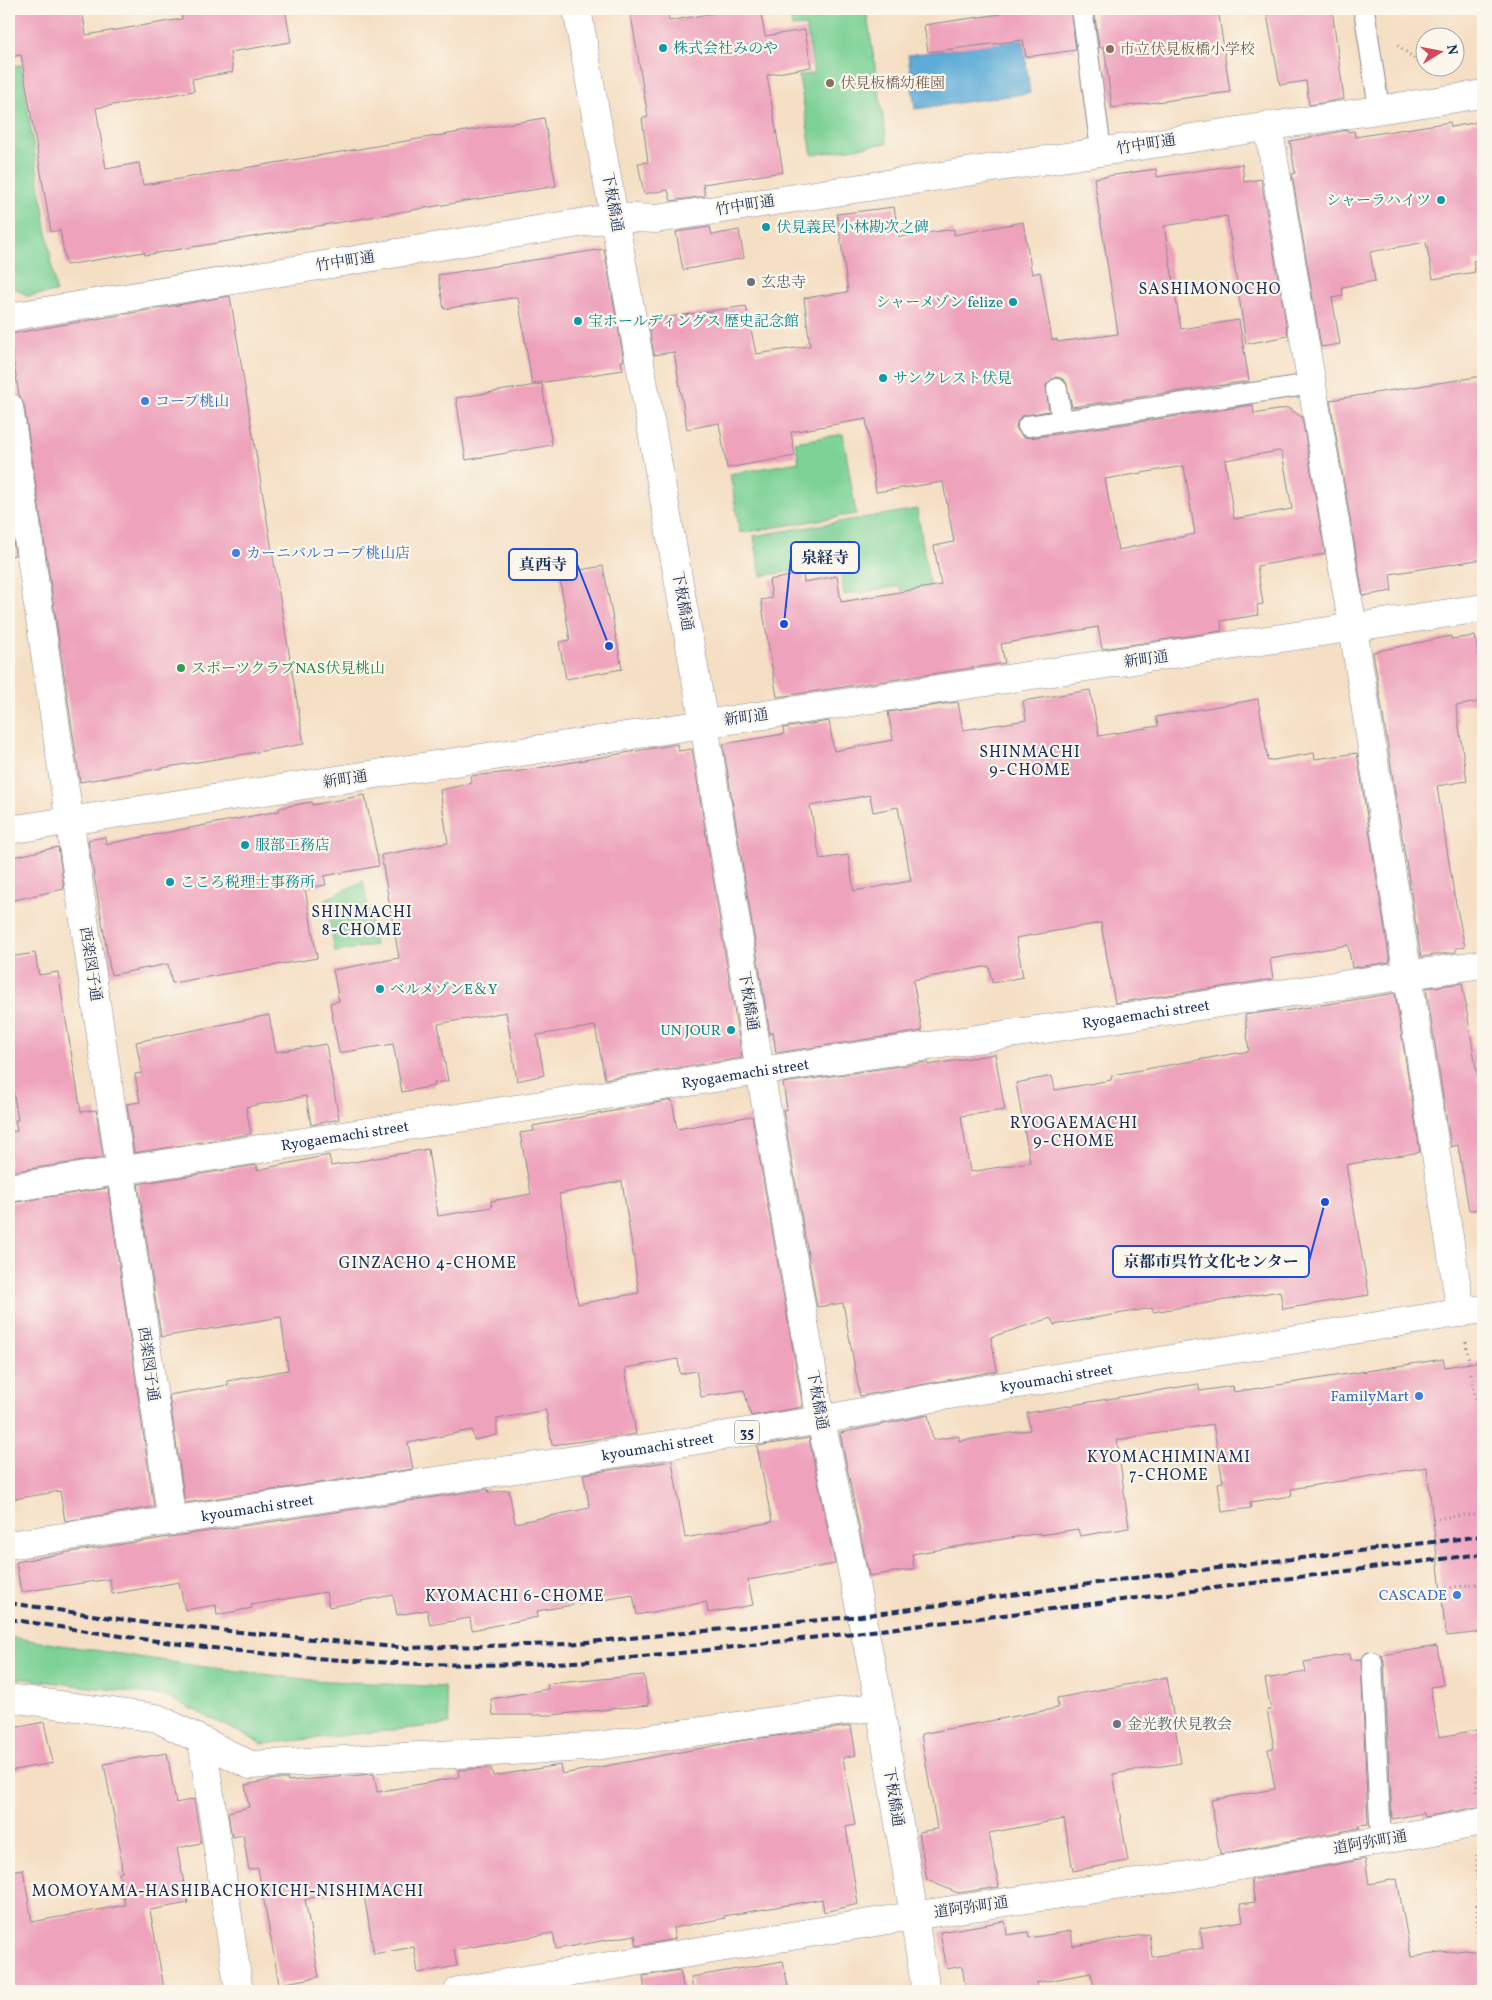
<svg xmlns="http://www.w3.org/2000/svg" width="1492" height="2000" viewBox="0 0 1492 2000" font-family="Vollkorn,'Noto Serif JP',serif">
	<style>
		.green { fill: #7cd195; stroke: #4c807a }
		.water { fill: #5dacd7; stroke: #3c6e9a }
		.building { fill: #eea2bc; fill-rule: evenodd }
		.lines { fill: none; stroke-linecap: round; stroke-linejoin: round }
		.lane-casing { stroke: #888791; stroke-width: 22 }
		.street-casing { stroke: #888791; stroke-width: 29 }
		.secondary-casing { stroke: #888791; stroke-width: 29 }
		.primary-casing { stroke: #888791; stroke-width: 29 }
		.path { stroke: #888791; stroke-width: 3; stroke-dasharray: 1 4; stroke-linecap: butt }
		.lane { stroke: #fff; stroke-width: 20 }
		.street { stroke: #fff; stroke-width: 28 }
		.secondary { stroke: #fff; stroke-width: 28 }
		.primary { stroke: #fff; stroke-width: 28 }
		.rail { stroke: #1b2f5e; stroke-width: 4; stroke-dasharray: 8 4; stroke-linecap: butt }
		.culture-dot { fill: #0f9aa8; stroke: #fbf7ec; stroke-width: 2 }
		.education-dot { fill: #8d6e63; stroke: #fbf7ec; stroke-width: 2 }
		.worship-dot { fill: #6b7280; stroke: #fbf7ec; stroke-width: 2 }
		.shop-dot { fill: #3f7fe0; stroke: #fbf7ec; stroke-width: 2 }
		.leisure-dot { fill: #2e9e5b; stroke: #fbf7ec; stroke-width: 2 }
		.labels { text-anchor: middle; stroke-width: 4.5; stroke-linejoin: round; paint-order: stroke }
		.shield { fill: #fbf7ec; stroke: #5e6b89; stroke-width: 1 }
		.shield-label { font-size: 14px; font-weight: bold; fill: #1b2f5e }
		.culture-label { font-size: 15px; fill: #0d838f; stroke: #fbf7ec; text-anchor: start }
		.education-label { font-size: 15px; fill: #785e54; stroke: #fbf7ec; text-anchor: start }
		.street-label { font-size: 15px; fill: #1b2f5e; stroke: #fbf7ec }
		.worship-label { font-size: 15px; fill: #5b616d; stroke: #fbf7ec; text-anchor: start }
		.shop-label { font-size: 15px; fill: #366cbe; stroke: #fbf7ec; text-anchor: start }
		.leisure-label { font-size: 15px; fill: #27864d; stroke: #fbf7ec; text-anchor: start }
		.neighbourhood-label { font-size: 16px; letter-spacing: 1px; fill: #1b2f5e; stroke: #fbf7ec }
		.leader { fill: none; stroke: #1d4ed8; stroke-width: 2 }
		.callout-dot { fill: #1d4ed8; stroke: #fbf7ec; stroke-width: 2 }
		.callout { fill: #fbf7ec; stroke: #1d4ed8; stroke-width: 2 }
		.callout-label { font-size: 16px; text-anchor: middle; font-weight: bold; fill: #1b2f5e }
	</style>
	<rect width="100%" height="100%" fill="#fbf7ec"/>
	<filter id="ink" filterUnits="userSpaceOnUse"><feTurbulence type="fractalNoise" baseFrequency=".02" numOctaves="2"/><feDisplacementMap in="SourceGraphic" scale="10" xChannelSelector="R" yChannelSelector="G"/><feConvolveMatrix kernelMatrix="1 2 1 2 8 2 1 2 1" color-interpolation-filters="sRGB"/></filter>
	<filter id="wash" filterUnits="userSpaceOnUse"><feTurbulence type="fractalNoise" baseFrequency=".0096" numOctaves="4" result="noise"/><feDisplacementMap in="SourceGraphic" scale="20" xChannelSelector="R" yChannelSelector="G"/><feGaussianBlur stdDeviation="1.12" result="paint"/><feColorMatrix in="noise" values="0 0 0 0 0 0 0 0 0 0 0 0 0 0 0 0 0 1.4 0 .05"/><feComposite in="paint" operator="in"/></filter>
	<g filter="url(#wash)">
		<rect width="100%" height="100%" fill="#f5dfc4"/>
		<path class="green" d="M789 9H866L887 143 812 155 799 76 814 73 806 26 792 27Z
			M21 65 56 292 27 296 9 284V66Z
			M843 434 856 514 740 533 730 474 799 462 795 442Z
			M917 509 931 593 903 597 900 586 844 595 839 563 761 576 754 536Z
			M363 881 375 945 335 952 326 899Z
			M9 1637 198 1666 312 1680 444 1687 450 1724 263 1744 165 1696 9 1677Z"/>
		<path class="water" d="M1023 40 1030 93 915 109 908 55Z"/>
		<g id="blocks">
			<path class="building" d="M9 9H82L86 35 182 19 180 9H285L291 42 230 52 233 72 192 79 194 91 96 108 106 169 139 163 143 185 544 118 556 186 145 255 144 252 66 265 60 230 51 232 21 55 9 57Z
				M630 9H667L669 21 720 12V9H760L765 36 805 30 811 67 767 75 783 172 703 184 705 196 671 201 668 190 644 194 638 163 648 162 642 118 648 117Z
				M999 9H1070L1076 50 1026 57 1023 40 928 52 924 25 1000 14Z
				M1094 9H1218L1230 92 1112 108 1104 47H1099Z
				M1266 9H1332L1344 99 1309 105 1306 81 1280 85Z
				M1483 121V259L1473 261 1475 272 1433 279 1426 242 1370 252 1375 281 1342 287 1343 296 1332 298 1340 344 1321 347 1292 174 1295 173 1290 141 1348 130 1349 132 1354 131 1355 137 1450 122 1451 127Z
				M1242 164 1244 182 1261 179 1288 336 1246 344 1227 216 1164 226 1181 329 1239 320 1249 381 1072 407 1066 382 1061 378 1055 377 1046 385 1049 411 1021 416 1017 422 1016 428 1023 437 1030 438 1253 405 1254 414 1288 408 1302 417 1325 554 1257 566 1263 604 1257 605 1258 615 1221 621 1222 631 1102 649 1098 627 1001 644 1005 663 777 697 761 600 772 598 769 580 803 574 804 582 837 576 841 602 941 585 934 546 954 542 943 482 876 492 866 419 791 432 795 456 727 468 719 423 687 429 674 352 654 355 648 320 746 306 756 354 810 346 804 298 848 292 837 214 894 207 899 237 954 229V235L1023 222 1032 274 1040 272 1052 340 1057 339V342L1118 334 1094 178 1156 169 1157 177ZM1279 451 1282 453 1292 509 1234 519 1225 460ZM1184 466 1195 534 1118 550 1105 479Z
				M710 227 712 235 739 230 744 258 683 270 676 232Z
				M604 249 624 361H621L623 370 532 384 518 297 444 309 438 275Z
				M230 296 304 744 80 782 24 405 19 395 9 334Z
				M1483 376V559L1390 574 1392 591 1363 596 1330 400Z
				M542 384 552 445 466 460 456 398Z
				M9 527H11L15 555 9 556Z
				M603 566 622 669 566 679 559 642 570 640 559 574Z
				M1451 636V639L1475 636 1483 682V701L1456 706 1467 781 1437 786 1454 894 1465 947 1456 948V952L1421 957 1373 652Z
				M1090 690 1099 736 1158 726 1156 717 1258 699 1268 761 1314 753 1315 759 1357 753 1390 962 1352 968 1348 945 1270 959 1273 979 1115 1003 1101 923 1016 938 1023 977 992 983 989 966 913 980 922 1031 776 1053 773 1032 770 1035 723 744 784 734 783 728 829 721 834 751 893 740 888 712 958 702 963 730 1026 720 1023 701ZM870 795 873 812 898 807 911 881 854 891 848 855 820 859 810 806Z
				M677 744 678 751 692 749 742 1058 605 1079 595 1026 537 1035 544 1075 517 1081 506 1012 438 1024 448 1081 434 1083 435 1086 402 1092 393 1044 339 1053 330 1003 339 1001 333 970 399 958 381 855 448 843 440 790 472 783 471 776 521 771Z
				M365 795 379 866 324 876 326 885 305 888 317 958 172 983 168 964 111 975 88 840 105 837 106 844 279 811V808L311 802 312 805Z
				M58 847 64 889 9 901V858Z
				M35 953 39 975 58 972 81 1112 96 1110 103 1158 9 1172V1132L17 1131 15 1120H18L9 1066V957Z
				M1462 983 1483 1109V1209L1469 1210 1458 1145 1451 1147 1426 988Z
				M1395 993 1420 1152 1346 1165 1369 1295 1283 1309 1280 1291 1153 1312 1152 1308 1054 1325 1051 1318 991 1337 997 1371 860 1396 843 1303 817 1307 783 1110 787 1109 783 1083 928 1062V1065L995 1054 1005 1110 961 1116 970 1172 1030 1162 1016 1083 1052 1076 1055 1090 1111 1080 1112 1075 1249 1051 1245 1015 1278 1010 1279 1012Z
				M269 1015 276 1052 326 1044 339 1119 311 1125 306 1096 246 1107 251 1134 134 1153 127 1104 140 1102 135 1074 142 1073 136 1042Z
				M672 1100 677 1129 752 1116 803 1407 751 1416 744 1390 701 1397 696 1371 680 1374 678 1359 625 1368 636 1434 552 1445 546 1410 497 1419V1435L474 1440 472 1430 408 1443 413 1469 185 1503 169 1395 228 1385V1381L288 1370 281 1317 161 1337 138 1184 257 1165V1170L329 1155 331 1166 428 1149 438 1216 492 1207 491 1201 531 1194 520 1133 534 1131 533 1126ZM622 1181 639 1293 578 1304 559 1194Z
				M108 1188 154 1507 65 1521 60 1491 9 1500V1203Z
				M1443 1359 1445 1367 1483 1361V1632L1446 1636 1427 1467 1291 1489 1292 1496 1250 1502 1251 1508 1222 1512 1218 1483 1223 1482 1213 1424 1117 1440 1129 1528 1080 1536 1078 1529 1040 1535V1533L912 1554 914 1569 869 1576 840 1433 928 1415 933 1440 959 1436V1441L1030 1430 1027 1413 1084 1403 1198 1384 1200 1391 1233 1386 1234 1392Z
				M809 1438 835 1564 748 1580 753 1605 708 1613 706 1602 637 1615 633 1595 537 1611 538 1617 472 1630 470 1618 430 1625 427 1610 397 1615 393 1595 329 1607 326 1592 251 1605 252 1608 217 1615 216 1605 185 1610 179 1582 112 1594 110 1579 21 1592 16 1562 70 1552 488 1489 489 1493 509 1490 515 1523 590 1508 583 1474 672 1461 685 1538 772 1522 757 1446Z
				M1437 1646 1443 1685 1430 1687 1439 1737 1483 1729V1806L1424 1817 1423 1813 1392 1819 1384 1661 1382 1655Z
				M1349 1654 1350 1660 1361 1659 1368 1824 1359 1825 1360 1828 1220 1854 1211 1800 1275 1789 1268 1749 1274 1748 1267 1710H1271L1265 1679 1306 1672 1304 1662Z
				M644 1675 649 1705 552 1715H493L491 1699 548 1689 547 1684Z
				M1167 1677 1181 1763 1113 1774 1128 1861 1073 1871 1064 1819 989 1833 999 1887 958 1893 927 1880 919 1832 937 1829 921 1734 1058 1708 1057 1698Z
				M44 1722 53 1763 9 1771V1729Z
				M851 1726 856 1755 843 1758 855 1825 846 1827 858 1904 824 1912 822 1899 724 1916 725 1918 673 1928 675 1939 637 1946 635 1935 556 1949 553 1933 454 1950 457 1966 418 1973 414 1947 374 1954 363 1889 305 1899 319 1977 279 1984 258 1868 249 1870 243 1835 232 1837 228 1812 249 1807 245 1785 275 1779H288V1781L374 1774 377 1792 459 1777 458 1770 491 1768 493 1776 560 1765 562 1774 740 1741Z
				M167 1753 176 1803 194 1799 201 1843 177 1848 188 1903 150 1910 164 1988 143 1991H9V1871L23 1869 32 1922 125 1905 119 1873 122 1872 120 1848 104 1764Z
				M1365 1859 1369 1884 1397 1879 1411 1957 1465 1950 1481 1952 1483 1991H1095L1091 1973 1036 1983 1037 1989 1022 1991H966L962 1966 947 1969 940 1932 1005 1921 1007 1935 1028 1932 1029 1938 1071 1931 1073 1946 1149 1934 1152 1957 1203 1948 1200 1928 1243 1921 1240 1904 1255 1902 1251 1880Z
				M783 1961 789 1991H693L691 1977Z
				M680 1970 684 1991H645L643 1976Z"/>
		</g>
	</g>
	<g filter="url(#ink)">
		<use href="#blocks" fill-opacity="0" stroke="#888791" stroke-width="1"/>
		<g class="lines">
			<defs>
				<path id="lane" d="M1082 9 1101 150
					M1364 9 1379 109
					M1057 389 1062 420
					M1028 426 1312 384
					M1372 1662 1381 1840"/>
				<g id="street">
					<path d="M577 9 704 724 760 1071 821 1420 880 1706 926 1991"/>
					<path d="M1268 125 1353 628 1461 1313"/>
					<path d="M9 407 172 1521"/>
					<path d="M9 830 704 724 1483 608"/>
					<path id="s1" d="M9 1188 760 1071 1483 964"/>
					<path d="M9 1698 157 1718 250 1765 588 1747 880 1706"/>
					<path d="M202 1741 239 1991"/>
					<path d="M458 1991 912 1916 1189 1875 1483 1822"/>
				</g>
				<path id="secondary" d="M9 317 616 217 656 219 1483 94"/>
				<g id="primary">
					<path id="s2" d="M9 1545 549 1464 821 1420 943 1396 1483 1309"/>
				</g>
			</defs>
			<use href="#lane" class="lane-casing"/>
			<use href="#street" class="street-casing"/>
			<use href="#secondary" class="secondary-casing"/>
			<use href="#primary" class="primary-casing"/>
			<path class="path" d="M1398 45 1424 67
				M1466 1342 1469 1363
				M1471 1373 1483 1439
				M1433 1519 1483 1513
				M1441 1589 1483 1583
				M1477 1791V1730
				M1477 1855V1952
				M1404 1991 1421 1988"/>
			<use href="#lane" class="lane"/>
			<use href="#street" class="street"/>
			<use href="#secondary" class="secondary"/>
			<use href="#primary" class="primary"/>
			<path class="rail" d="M9 1603 147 1623 405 1648 567 1644 861 1616 1118 1580 1483 1536
				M9 1619C195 1649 384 1673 573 1662 652 1658 731 1647 810 1638 1035 1613 1259 1581 1483 1554"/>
		</g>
	</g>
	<g class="culture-dot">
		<circle cx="663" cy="48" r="5"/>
		<circle cx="1441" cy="200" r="5"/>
		<circle cx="766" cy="227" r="5"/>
		<circle cx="1013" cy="302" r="5"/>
		<circle cx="578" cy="321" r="5"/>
		<circle cx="883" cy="378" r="5"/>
		<circle cx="245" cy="845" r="5"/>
		<circle cx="170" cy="882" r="5"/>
		<circle cx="380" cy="989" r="5"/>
		<circle cx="731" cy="1030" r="5"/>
	</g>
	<g class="education-dot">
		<circle cx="1110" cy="49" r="5"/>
		<circle cx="830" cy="83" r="5"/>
	</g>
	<g class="worship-dot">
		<circle cx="751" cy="282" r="5"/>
		<circle cx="1117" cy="1724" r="5"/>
	</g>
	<g class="shop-dot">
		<circle cx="145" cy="401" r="5"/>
		<circle cx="236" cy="553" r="5"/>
		<circle cx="1419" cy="1396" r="5"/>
		<circle cx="1457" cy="1595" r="5"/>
	</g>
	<circle class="leisure-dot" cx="181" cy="668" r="5"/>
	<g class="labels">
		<rect class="shield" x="734.5" y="1420.5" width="25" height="23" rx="4"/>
		<g class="shield-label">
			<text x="747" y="1437">35</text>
		</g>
		<g class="culture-label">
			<text x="673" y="53">株式会社みのや</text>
			<text x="1431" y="205" text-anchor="end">シャーラハイツ</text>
			<text x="776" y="232">伏見義民 小林勘次之碑</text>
			<text x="1003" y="307" text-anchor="end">シャーメゾン felize</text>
			<text x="588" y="326">宝ホールディングス 歴史記念館</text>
			<text x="893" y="383">サンクレスト伏見</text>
			<text x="255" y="850">服部工務店</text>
			<text x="180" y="887">こころ税理士事務所</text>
			<text x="390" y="994">ベルメゾンE＆Y</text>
			<text x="721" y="1035" text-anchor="end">UN JOUR</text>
		</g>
		<g class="education-label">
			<text x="1120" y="54">市立伏見板橋小学校</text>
			<text x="840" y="88">伏見板橋幼稚園</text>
		</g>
		<g class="street-label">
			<text transform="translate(1146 144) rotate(-9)" y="5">竹中町通</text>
			<text transform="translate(613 202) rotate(80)" y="5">下板橋通</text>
			<text transform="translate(745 205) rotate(-9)" y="5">竹中町通</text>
			<text transform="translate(345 261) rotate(-9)" y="5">竹中町通</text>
			<text transform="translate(683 601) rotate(80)" y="5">下板橋通</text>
			<text transform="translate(1146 659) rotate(-8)" y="5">新町通</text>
			<text transform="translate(746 717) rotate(-8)" y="5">新町通</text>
			<text transform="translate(345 779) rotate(-9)" y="5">新町通</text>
			<text transform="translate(91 964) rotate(81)" y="5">西楽図子通</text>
			<text transform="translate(749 1001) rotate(81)" y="5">下板橋通</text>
			<text dy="5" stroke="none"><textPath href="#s1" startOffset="1150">Ryogaemachi street</textPath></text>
			<text dy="5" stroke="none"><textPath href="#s1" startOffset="745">Ryogaemachi street</textPath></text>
			<text dy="5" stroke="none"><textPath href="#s1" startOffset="340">Ryogaemachi street</textPath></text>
			<text transform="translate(149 1364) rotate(82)" y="5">西楽図子通</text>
			<text dy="5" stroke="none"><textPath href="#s2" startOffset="1061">kyoumachi street</textPath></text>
			<text transform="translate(818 1400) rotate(80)" y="5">下板橋通</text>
			<text dy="5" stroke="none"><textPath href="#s2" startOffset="656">kyoumachi street</textPath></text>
			<text dy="5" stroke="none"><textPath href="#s2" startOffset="251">kyoumachi street</textPath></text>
			<text transform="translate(894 1797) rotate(81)" y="5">下板橋通</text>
			<text transform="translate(1370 1842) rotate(-10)" y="5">道阿弥町通</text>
			<text transform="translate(971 1907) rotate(-8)" y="5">道阿弥町通</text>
		</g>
		<g class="worship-label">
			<text x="761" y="287">玄忠寺</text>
			<text x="1127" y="1729">金光教伏見教会</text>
		</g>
		<g class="shop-label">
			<text x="155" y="406">コープ桃山</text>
			<text x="246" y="558">カーニバルコープ桃山店</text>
			<text x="1409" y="1401" text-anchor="end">FamilyMart</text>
			<text x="1447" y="1600" text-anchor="end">CASCADE</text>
		</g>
		<g class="leisure-label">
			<text x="191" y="673">スポーツクラブNAS伏見桃山</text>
		</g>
		<g class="neighbourhood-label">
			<text x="1210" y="294">SASHIMONOCHO</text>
			<text x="1030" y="757">SHINMACHI<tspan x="1030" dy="18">9-CHOME</tspan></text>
			<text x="362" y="917">SHINMACHI<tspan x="362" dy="18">8-CHOME</tspan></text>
			<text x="1074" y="1128">RYOGAEMACHI<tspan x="1074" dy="18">9-CHOME</tspan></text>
			<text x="428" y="1268">GINZACHO 4-CHOME</text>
			<text x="1169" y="1462">KYOMACHIMINAMI<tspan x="1169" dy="18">7-CHOME</tspan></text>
			<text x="515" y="1601">KYOMACHI 6-CHOME</text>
			<text x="228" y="1896">MOMOYAMA-HASHIBACHOKICHI-NISHIMACHI</text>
		</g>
	</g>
	<path class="leader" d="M784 624L791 557M609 646L577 564M1325 1202L1309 1261"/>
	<g class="callout-dot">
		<circle cx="784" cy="624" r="5"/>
		<circle cx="609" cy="646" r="5"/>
		<circle cx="1325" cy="1202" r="5"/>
	</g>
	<g class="callout">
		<rect x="791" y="542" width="68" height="31" rx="5"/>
		<rect x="509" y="549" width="68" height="31" rx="5"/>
		<rect x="1113" y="1246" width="196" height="31" rx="5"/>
	</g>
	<g class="callout-label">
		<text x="825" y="563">泉経寺</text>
		<text x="543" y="570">真西寺</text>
		<text x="1211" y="1267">京都市呉竹文化センター</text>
	</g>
	<rect width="1492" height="2000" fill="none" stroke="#fbf7ec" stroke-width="30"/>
	<g transform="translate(1440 52) rotate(80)"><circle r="24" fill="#fbf7ec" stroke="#a1a7b3"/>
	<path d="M0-4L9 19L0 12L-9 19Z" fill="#d1495b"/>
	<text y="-8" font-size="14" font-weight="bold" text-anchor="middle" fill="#1b2f5e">N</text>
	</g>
</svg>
